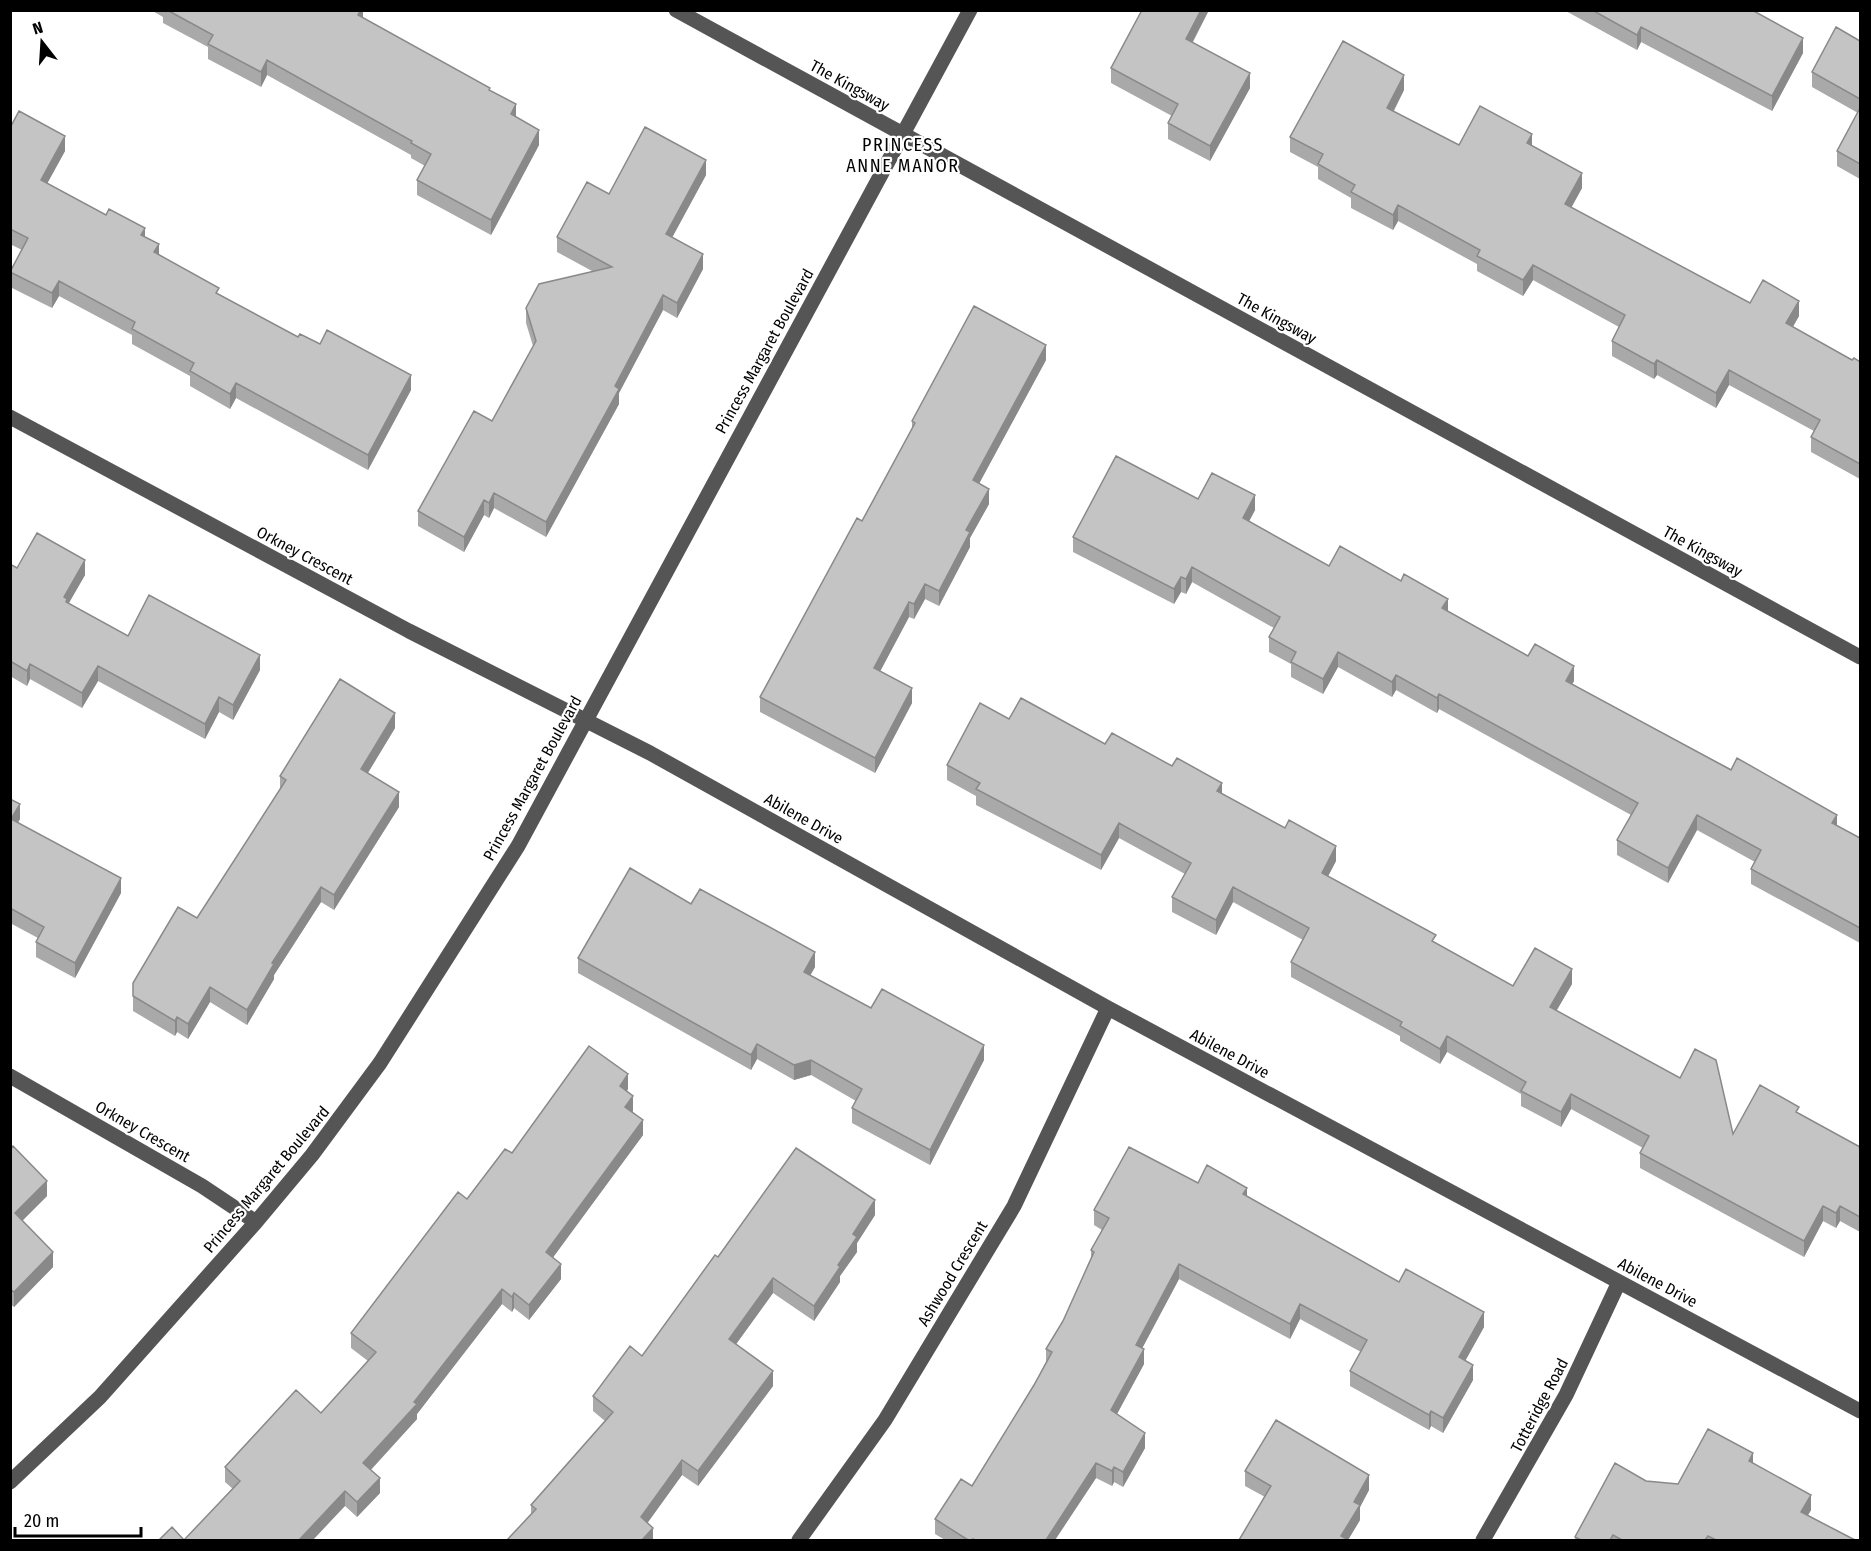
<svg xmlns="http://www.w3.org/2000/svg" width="1871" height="1551" viewBox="0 0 1871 1551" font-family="'Fira Sans Condensed',sans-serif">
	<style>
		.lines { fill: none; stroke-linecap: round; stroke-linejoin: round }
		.minor { stroke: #555; stroke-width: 15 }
		.wall { fill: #a9a9a9 }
		.shaded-wall { fill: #898989 }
		.building { fill: #c4c4c4; stroke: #898989; stroke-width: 1.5 }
		.labels { text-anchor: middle; stroke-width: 4.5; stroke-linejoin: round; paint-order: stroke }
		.street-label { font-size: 16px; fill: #000; stroke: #fff }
		.neighbourhood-label { font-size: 18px; letter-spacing: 1.5px; fill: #000; stroke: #fff }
	</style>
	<rect width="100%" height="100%" fill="#fff"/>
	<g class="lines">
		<path class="minor" d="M676 10 1860 657
			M10 417 409 631 650 753 1108 1008 1860 1411
			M10 1076 202 1186 256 1222
			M10 1482 100 1397 256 1222 312 1155 380 1063 518 846 970 10
			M799 1540 885 1420 1014 1206 1108 1008
			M1483 1540 1566 1395 1619 1282"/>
	</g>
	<path class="wall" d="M151 10H363V18L490 91 516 117 539 145 491 235 417 195V180L425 166 411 158V155L267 75 261 87 208 59V47L163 23V17Z
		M1209 10 1193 42 1250 88 1210 161 1168 139V123L1172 116 1111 83V68Z
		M1564 10H1752L1803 53 1772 111 1641 42 1637 50Z
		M1860 41V179L1837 166V151L1858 113 1812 87V72Z
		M1404 90 1394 111 1459 145 1532 146 1582 188 1571 208 1750 303 1799 316 1793 327 1852 360 1860 362V479L1811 452V437L1814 431 1729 385 1716 408 1657 375 1654 379 1612 356V341L1619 327 1533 280 1523 296 1477 271V264L1398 221 1393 230 1351 208V198L1318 179V167L1290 152V137Z
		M10 128 65 151 47 183 145 237 159 254 219 294 298 337 411 390 368 470 236 398 230 409 190 386V376L132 344V335L59 296 52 308 10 287V271L22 250 10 244Z
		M706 175 672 237 703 269 677 318 663 310 619 393V404L546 537 494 508 489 518 484 515 464 552 418 526V511L492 421 533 346 526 323V308L592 271 557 252V237Z
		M1046 360 979 483 989 504 970 538V547L939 606 925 599 914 619 909 617 880 671 912 703 875 773 760 712V697L862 521 912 430V421Z
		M1198 499 1255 510 1249 521 1329 566 1448 611 1574 681 1572 684 1860 838V943L1751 884V869L1755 862 1697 830 1668 883 1617 855V840L1631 815 1439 709 1437 713 1396 690 1392 697 1338 667 1323 694 1291 677V664L1269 652V637L1274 628 1192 582 1186 594 1181 592 1174 604 1073 552V537Z
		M10 564 17 568 85 575 69 603 128 636 260 670 233 720 219 712 205 739 98 681 82 708 30 679 27 686 10 676Z
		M1009 719 1105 744 1222 794 1336 861 1328 876 1436 943 1513 986 1572 984 1556 1011 1733 1134 1799 1113 1860 1147V1232L1840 1221 1836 1228 1823 1221 1804 1257 1640 1168V1153L1643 1148 1571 1109 1561 1127 1521 1106V1094L1447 1052 1440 1064 1400 1041V1036L1291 977V962L1303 940 1233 902 1216 935 1172 912V897L1185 874 1119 838 1101 870 976 805V796L947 780V765Z
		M395 728 368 773 399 807 334 910 321 902 274 975V979L247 1025 210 1002 188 1039 177 1032 175 1036 133 1011V983L197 918 280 790V776Z
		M10 799 20 819 18 822 121 893 75 978 36 957V942L38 938 10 923Z
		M691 904 815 967 810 975 871 1008 984 1060 930 1165 852 1123V1108L856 1101 811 1075 794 1080 757 1059 751 1070 578 973V958Z
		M628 1089 627 1091 633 1111 632 1112 643 1135 553 1257 561 1279 529 1320 514 1308 512 1312 502 1304 417 1414V1419L371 1470 380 1493 357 1517 345 1506 184 1540 233 1489 225 1482V1467L321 1413 368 1361 351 1348V1333L467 1199 512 1153Z
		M10 1149 47 1196 22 1221 53 1267 14 1307 10 1304Z
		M1198 1183 1247 1196 1399 1282 1484 1327 1465 1361 1473 1380 1443 1433 1431 1426 1429 1430 1350 1386V1371L1361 1352 1300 1319 1290 1339 1179 1279 1142 1348 1144 1364 1117 1414 1145 1448 1123 1487 1114 1482 1112 1486 1096 1478 1055 1540H945L935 1534V1519L972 1486 1034 1385 1046 1362V1349L1063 1321 1091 1260V1250L1102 1230 1094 1225V1210Z
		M875 1215 857 1243V1252L840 1276V1282L814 1321 773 1293 736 1344 773 1386 698 1486 682 1475 647 1523 653 1540 531 1515V1505L605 1421 593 1411V1396L642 1356 718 1257Z
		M1753 1463 1811 1510 1808 1515 1855 1540H1575V1537L1646 1481 1678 1484Z
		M1245 1471 1369 1490 1360 1507V1520L1348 1540 1265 1497 1245 1486Z"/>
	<path class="shaded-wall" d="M361 10H363V21L358 15Z
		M1201 10H1209L1186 54V39Z
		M1641 27V42L1637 50V35Z
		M1803 38V53L1772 111V96Z
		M267 60V75L261 87V72Z
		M1250 73V88L1210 161V146Z
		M1404 75V90L1387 123V108Z
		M516 104V120L511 114Z
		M539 130V145L491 235V220Z
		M1532 134V149L1527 143Z
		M65 136V151L41 195V180Z
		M706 160V175L666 249V234Z
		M1582 173V188L1565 219V204Z
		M1398 205V221L1393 230V215Z
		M145 228V243L141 235Z
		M159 244V259L154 252Z
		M703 254V269L677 318V303Z
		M1533 265V280L1523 296V280Z
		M59 281V296L52 308V293Z
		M663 295V310L619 393V404L546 537V522L615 386Z
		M1799 301V316L1786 338V323Z
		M1046 345V360L973 495V480Z
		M1657 360V375L1654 379V364Z
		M1729 370V385L1716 408V393Z
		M411 375V390L368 470V455Z
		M236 383V398L230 409V394Z
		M989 489V504L970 538V547L939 606V591L966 530Z
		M494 493V508L489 518V503Z
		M1255 495V510L1243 533V518Z
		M484 500V515L464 552V537Z
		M85 560V575L67 606 64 597Z
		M1192 567V582L1186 594V579Z
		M1181 577V592L1174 604V589Z
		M925 584V599L914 619V604Z
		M1448 599V614L1442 608Z
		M909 602V617L874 683V668Z
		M1338 652V667L1323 694V679Z
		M260 655V670L233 720V705Z
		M30 664V679L27 686V671Z
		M98 666V681L82 708V693Z
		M1574 666V681L1566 696V681Z
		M1396 675V690L1392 697V682Z
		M912 688V703L875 773V758Z
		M1439 694V709L1437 713V698Z
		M219 697V712L205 739V724Z
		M395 713V728L361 784V769Z
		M1222 783V798L1217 791Z
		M399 792V807L334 910V895Z
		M20 804V819L11 834V819Z
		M1697 815V830L1668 883V868Z
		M1837 815V830L1832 823Z
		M1119 823V838L1101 870V855Z
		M1336 846V861L1322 888V873Z
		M121 878V893L75 978V963Z
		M321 887V902L274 975V979L247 1025V1010L272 963Z
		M1233 887V902L1216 935V920Z
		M815 952V967L804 987V972Z
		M1572 969V984L1550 1022V1007Z
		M210 987V1002L188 1039V1024Z
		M177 1017V1032L175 1036V1021Z
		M1447 1036V1052L1440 1064V1049Z
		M757 1044V1059L751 1070V1055Z
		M984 1045V1060L930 1165V1150Z
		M811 1060V1075L794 1080V1065Z
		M628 1074V1089L620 1101V1086Z
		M1571 1094V1109L1561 1127V1112Z
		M633 1096V1111L625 1122V1107Z
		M643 1120V1135L546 1267V1252Z
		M47 1181V1196L15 1228V1213Z
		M1247 1188V1203L1243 1194Z
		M875 1200V1215L857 1243V1252L840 1276V1282L814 1321V1306L838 1265 853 1234Z
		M1823 1206V1221L1804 1257V1241Z
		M1840 1206V1221L1836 1228V1213Z
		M53 1252V1267L14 1307V1292Z
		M561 1264V1279L529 1320V1305Z
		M1179 1264V1279L1136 1360V1345Z
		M773 1278V1293L729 1354V1339Z
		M502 1289V1304L417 1414V1419L363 1478V1463L414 1402Z
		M514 1293V1308L512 1312V1297Z
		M1300 1304V1319L1290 1339V1324Z
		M1484 1312V1327L1459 1372V1357Z
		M1144 1349V1364L1111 1425V1410Z
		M1473 1365V1380L1443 1433V1418Z
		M773 1371V1386L698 1486V1471Z
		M1431 1411V1426L1429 1430V1415Z
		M1145 1433V1448L1123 1487V1472Z
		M1753 1453V1468L1749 1461Z
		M682 1460V1475L641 1532V1517Z
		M1096 1463V1478L1055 1540H1046Z
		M1114 1467V1482L1112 1486V1471Z
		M1369 1475V1490L1360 1507V1520L1348 1540 1341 1536 1354 1502Z
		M380 1478V1493L357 1517V1502Z
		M345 1491V1506L313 1540H299Z
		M1811 1495V1510L1801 1527V1512Z
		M653 1528V1540H642Z"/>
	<path class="building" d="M167 10H361L358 15 490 88 489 90 516 104 511 114 539 130 491 220 417 180 431 154 411 143 412 141 267 60 261 72 208 44 213 35Z
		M1142 10H1201L1186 39 1250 73 1210 146 1168 123 1178 104 1111 68Z
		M1592 10H1752L1803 38 1772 96 1641 27 1637 35Z
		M1836 27 1860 41V99L1812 72Z
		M1343 41 1404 75 1387 108 1459 145 1480 106 1532 134 1527 143 1582 173 1565 204 1750 303 1763 280 1799 301 1786 323 1852 360 1854 358 1860 362V464L1811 437 1820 420 1729 370 1716 393 1657 360 1654 364 1612 341 1625 315 1533 265 1523 280 1477 256 1480 250 1398 205 1393 215 1351 192 1355 185 1318 164 1323 154 1290 137Z
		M1860 108V164L1837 151Z
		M19 111 65 136 41 180 106 215 109 209 145 228 141 235 159 244 154 252 219 288 216 293 298 337 300 334 320 344 327 330 411 375 368 455 236 383 230 394 190 371 194 363 132 329 135 322 59 281 52 293 10 272 28 238 10 229V128Z
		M645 127 706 160 666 234 703 254 677 303 663 295 615 386 619 389 546 522 494 493 489 503 484 500 464 537 418 511 474 411 492 421 536 341 526 308 539 284 612 267 557 237 587 182 609 194Z
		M974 306 1046 345 973 480 989 489 966 530 970 532 939 591 925 584 914 604 909 602 874 668 912 688 875 758 760 697 857 518 862 521 915 423 912 421Z
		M1116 456 1198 499 1212 473 1255 495 1243 518 1329 566 1340 546 1401 581 1404 574 1448 599 1442 608 1528 656 1535 644 1574 666 1566 681 1731 770 1737 758 1837 815 1832 823 1860 838V928L1751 869 1761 850 1697 815 1668 868 1617 840 1638 803 1439 694 1437 698 1396 675 1392 682 1338 652 1323 679 1291 662 1296 652 1269 637 1280 617 1192 567 1186 579 1181 577 1174 589 1073 537Z
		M37 533 85 560 64 597 67 599 66 602 128 636 149 595 260 655 233 705 219 697 205 724 98 666 82 693 30 664 27 671 10 661V564L17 568Z
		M340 679 395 713 361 769 399 792 334 895 321 887 272 963 274 964 247 1010 210 987 188 1024 177 1017 175 1021 133 996V983L178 907 197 918 286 780 280 776Z
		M1021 698 1105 744 1112 733 1172 766 1177 758 1222 783 1217 791 1285 828 1289 820 1336 846 1322 873 1436 935 1432 941 1513 986 1535 948 1572 969 1550 1007 1680 1078 1695 1049 1716 1060 1733 1134 1760 1085 1799 1107 1796 1112 1860 1147V1217L1840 1206 1836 1213 1823 1206 1804 1241 1640 1153 1649 1136 1571 1094 1561 1112 1521 1091 1526 1082 1447 1036 1440 1049 1400 1026 1402 1022 1291 962 1309 928 1233 887 1216 920 1172 897 1191 863 1119 823 1101 855 976 789 980 783 947 765 980 703 1009 719Z
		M10 799 20 804 11 819 121 878 75 963 36 942 44 927 10 908Z
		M630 868 691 904 700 889 815 952 804 972 871 1008 882 989 984 1045 930 1150 852 1108 862 1089 811 1060 794 1065 757 1044 751 1055 578 958Z
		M589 1046 628 1074 620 1086 633 1096 625 1107 643 1120 546 1252 561 1264 529 1305 514 1293 512 1297 502 1289 414 1402 417 1404 363 1463 380 1478 357 1502 345 1491 299 1540H159L172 1527 184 1540 240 1481 225 1467 296 1390 321 1413 376 1352 351 1333 458 1192 467 1199 505 1149 512 1153Z
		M13 1146 47 1181 15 1213 53 1252 14 1292 10 1289V1149Z
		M1129 1147 1198 1183 1207 1165 1247 1188 1243 1194 1399 1282 1406 1269 1484 1312 1459 1357 1473 1365 1443 1418 1431 1411 1429 1415 1350 1371 1367 1340 1300 1304 1290 1324 1179 1264 1136 1345 1144 1349 1111 1410 1145 1433 1123 1472 1114 1467 1112 1471 1096 1463 1046 1540H975L973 1539 972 1540H968L935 1519 961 1479 972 1486 1034 1385 1052 1352 1046 1349 1063 1321 1094 1252 1091 1250 1109 1218 1094 1210Z
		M796 1148 875 1200 853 1234 857 1237 838 1265 840 1267 814 1306 773 1278 729 1339 773 1371 698 1471 682 1460 641 1517 653 1528 642 1540H507L536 1509 531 1505 613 1412 593 1396 630 1346 642 1356 715 1255 718 1257Z
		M1276 1420 1369 1475 1354 1502 1360 1505 1341 1536 1349 1540H1239L1271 1486 1245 1471Z
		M1708 1429 1753 1453 1749 1461 1811 1495 1801 1512 1855 1540H1716L1708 1536 1705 1540H1622L1613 1535 1610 1540H1581L1575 1537 1615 1463 1646 1481 1678 1484Z"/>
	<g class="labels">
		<g class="street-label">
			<text transform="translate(850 85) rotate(29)" y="6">The Kingsway</text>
			<text transform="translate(1277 318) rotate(29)" y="6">The Kingsway</text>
			<text transform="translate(764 351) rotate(-61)" y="6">Princess Margaret Boulevard</text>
			<text transform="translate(1703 551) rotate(29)" y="6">The Kingsway</text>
			<text transform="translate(305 555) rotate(28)" y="6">Orkney Crescent</text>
			<text transform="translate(532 778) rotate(-61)" y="6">Princess Margaret Boulevard</text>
			<text transform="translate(804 818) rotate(29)" y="6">Abilene Drive</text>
			<text transform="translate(1230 1053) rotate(28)" y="6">Abilene Drive</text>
			<text transform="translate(143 1131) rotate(30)" y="6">Orkney Crescent</text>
			<text transform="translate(266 1179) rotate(-50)" y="6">Princess Margaret Boulevard</text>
			<text transform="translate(952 1273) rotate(-59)" y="6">Ashwood Crescent</text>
			<text transform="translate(1658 1282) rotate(28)" y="6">Abilene Drive</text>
			<text transform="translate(1539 1405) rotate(-62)" y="6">Totteridge Road</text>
		</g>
		<g class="neighbourhood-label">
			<text x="903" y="151">PRINCESS<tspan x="903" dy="21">ANNE MANOR</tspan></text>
		</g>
	</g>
	<rect width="1871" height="1551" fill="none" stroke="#000000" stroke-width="24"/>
	<g transform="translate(42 42) rotate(343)" stroke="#ffffff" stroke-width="4.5" paint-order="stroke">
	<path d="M0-4.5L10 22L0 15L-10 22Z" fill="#000000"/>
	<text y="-9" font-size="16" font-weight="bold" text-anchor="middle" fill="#000000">N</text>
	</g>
	<path d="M15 1527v9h126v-9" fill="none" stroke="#000000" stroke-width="3"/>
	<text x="24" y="1527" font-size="18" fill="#000000" stroke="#ffffff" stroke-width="4.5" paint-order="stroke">20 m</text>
</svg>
